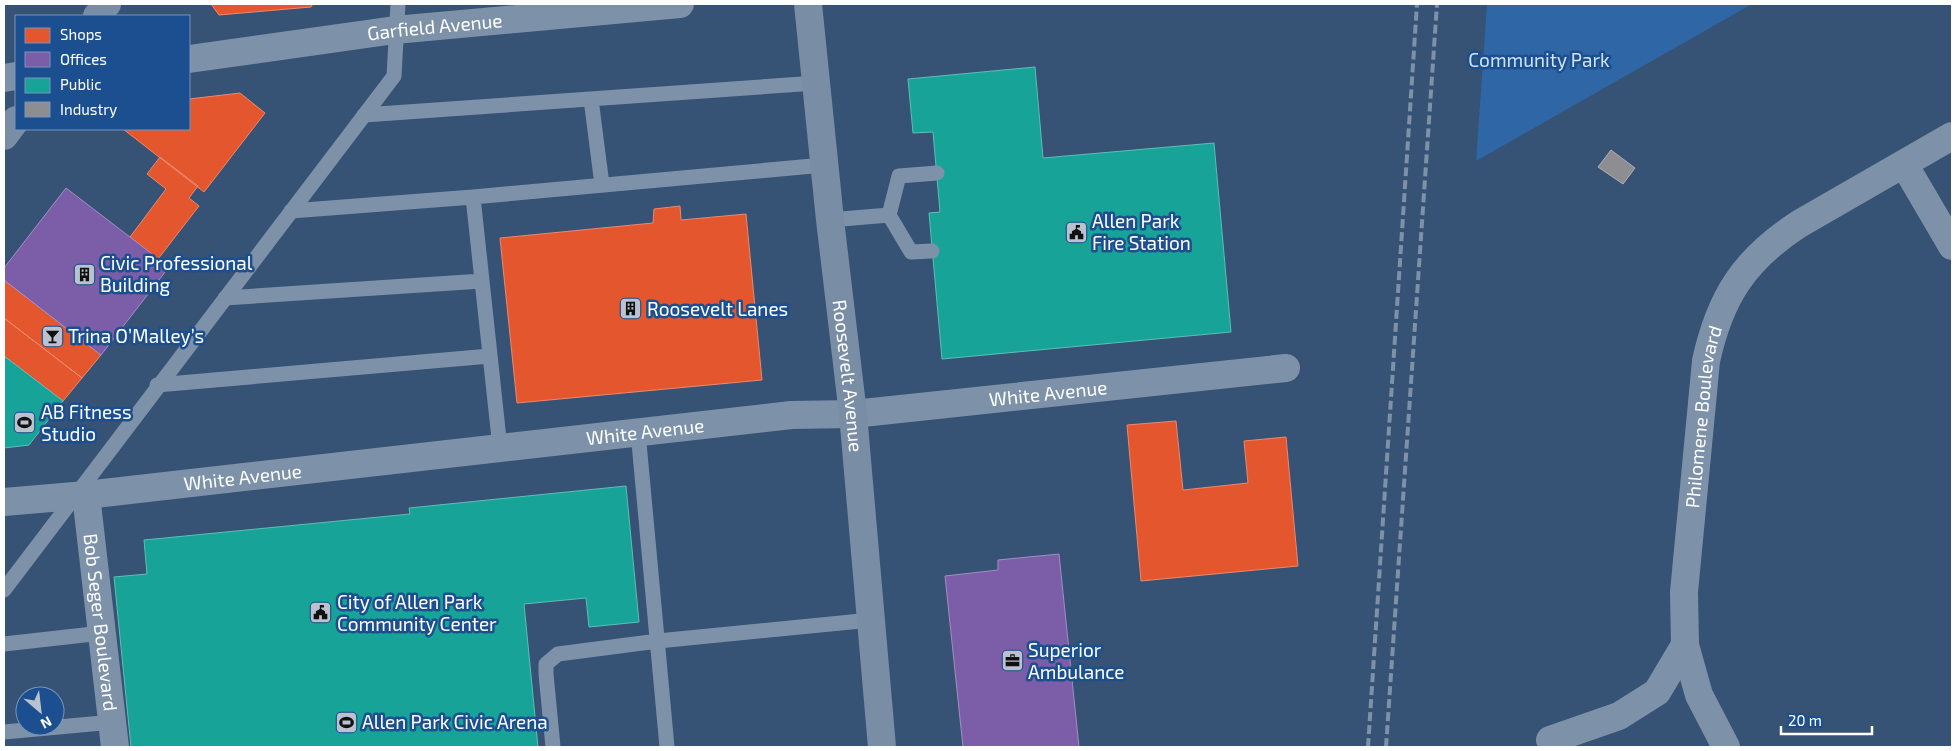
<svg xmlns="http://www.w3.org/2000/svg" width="1956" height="751" viewBox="0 0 1956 751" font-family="'Exo 2',sans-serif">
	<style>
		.green { fill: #2f66a5 }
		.shops { fill: #e4572e; stroke: #ec896d }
		.offices { fill: #7b5ea7; stroke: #a38ec1 }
		.public { fill: #17a398; stroke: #5dbfb7 }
		.industry { fill: #8d8d92; stroke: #afafb3 }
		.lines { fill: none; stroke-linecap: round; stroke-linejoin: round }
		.service { stroke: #7d92a8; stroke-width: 15 }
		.minor { stroke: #7d92a8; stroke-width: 28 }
		.secondary { stroke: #798da4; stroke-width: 28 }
		.rail { stroke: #7e92a7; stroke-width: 4; stroke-dasharray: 9 4; stroke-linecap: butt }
		.labels { text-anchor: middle; stroke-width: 5; stroke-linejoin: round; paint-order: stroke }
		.street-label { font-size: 19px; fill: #fff; stroke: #1b4f8f }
		.park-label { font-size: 19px; fill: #cfe3fa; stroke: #1b4f8f }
		.poi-label { font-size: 19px; fill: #fff; stroke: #1b4f8f; text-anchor: start }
	</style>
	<rect width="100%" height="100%" fill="#365274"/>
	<path class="green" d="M1487 4H1752L1476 161Z"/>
	<path class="shops" d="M211 4H313L311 7 219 15Z
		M240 93 265 113 204 192 123 129H189V99Z
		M160 157 198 186 189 198 199 206 158 259 130 237 166 189 147 174Z
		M680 206 681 220 746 214 762 380 517 403 500 238 653 223 654 209Z
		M4 280 101 355 82 378 4 318Z
		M4 318 82 378 63 401 4 356Z
		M1176 421 1183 490 1248 483 1244 441 1286 437 1298 566 1141 581 1127 425Z"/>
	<path class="offices" d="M66 188 169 267 101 355 4 280V268Z
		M1059 554 1079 747H963L945 576 998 570V560Z"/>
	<path class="public" d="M1035 67 1043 158 1214 143 1231 332 942 359 929 213 940 212 933 132 913 133 908 79Z
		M4 356 63 401 29 445 4 448Z
		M626 486 639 622 589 627 586 598 524 604 538 747H131L114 577 147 574 144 540 410 514 409 508Z"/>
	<path class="industry" d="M1611 150 1635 168 1623 184 1598 167Z"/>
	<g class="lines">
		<path class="service" d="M591 99 602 185
			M364 115 816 83
			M473 197 500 448
			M291 211 473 197 824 165
			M830 220 889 215
			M932 251 911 252 889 215 899 176 937 173
			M225 298 482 281
			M157 385 490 356
			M638 432 667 747
			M4 590 394 76 398 4
			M4 644 102 633
			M4 732 113 722
			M553 747 546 674V664L558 654 658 641 871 620"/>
		<g class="minor">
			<path id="s1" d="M189 59 395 30 680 4"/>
			<path d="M4 78 16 76"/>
			<path d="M1904 164 1952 246"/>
			<path id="s2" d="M86 495 115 747"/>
			<path id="s3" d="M4 502 86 495 791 415 853 414 1286 368"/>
			<path d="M1685 645 1699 695 1726 747"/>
			<path id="s4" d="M1550 740 1619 716 1657 692 1685 645 1684 592 1706 361C1720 297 1744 260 1799 224L1952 136"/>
		</g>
		<g class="secondary">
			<path id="s5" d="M808 4 830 220 853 414 882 747"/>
			<path d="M97 16 107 4"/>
			<path d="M4 136 16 120"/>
		</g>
		<path class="rail" d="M1368 747 1417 4
			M1386 747 1437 4"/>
	</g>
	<defs>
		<symbol id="civic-square" viewBox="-11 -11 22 22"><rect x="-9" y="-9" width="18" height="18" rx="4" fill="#b9c2ce" stroke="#1b4f8f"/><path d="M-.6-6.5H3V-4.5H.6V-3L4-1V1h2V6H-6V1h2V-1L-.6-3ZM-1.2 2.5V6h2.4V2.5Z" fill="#111"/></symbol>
		<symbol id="building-square" viewBox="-11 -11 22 22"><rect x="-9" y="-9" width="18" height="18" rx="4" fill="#b9c2ce" stroke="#1b4f8f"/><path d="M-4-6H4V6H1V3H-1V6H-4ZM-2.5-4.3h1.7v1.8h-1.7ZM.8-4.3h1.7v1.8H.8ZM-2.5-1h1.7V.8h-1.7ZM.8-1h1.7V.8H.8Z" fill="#111"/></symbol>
		<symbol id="bar-square" viewBox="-11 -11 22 22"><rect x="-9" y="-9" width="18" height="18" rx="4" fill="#b9c2ce" stroke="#1b4f8f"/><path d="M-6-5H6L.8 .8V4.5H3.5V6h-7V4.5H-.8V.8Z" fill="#111"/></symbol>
		<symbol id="stadium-square" viewBox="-11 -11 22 22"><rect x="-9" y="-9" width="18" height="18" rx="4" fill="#b9c2ce" stroke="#1b4f8f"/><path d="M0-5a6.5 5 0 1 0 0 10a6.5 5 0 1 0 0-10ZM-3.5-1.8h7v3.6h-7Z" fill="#111"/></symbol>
		<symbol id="office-square" viewBox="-11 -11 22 22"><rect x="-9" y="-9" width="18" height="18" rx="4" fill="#b9c2ce" stroke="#1b4f8f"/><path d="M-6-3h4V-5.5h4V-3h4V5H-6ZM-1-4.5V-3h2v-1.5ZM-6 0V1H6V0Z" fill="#111"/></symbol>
	</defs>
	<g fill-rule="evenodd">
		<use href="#civic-square" x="1064" y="220" width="25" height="25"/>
		<use href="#building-square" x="72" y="262" width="25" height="25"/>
		<use href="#building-square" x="618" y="296" width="25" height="25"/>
		<use href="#bar-square" x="40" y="324" width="25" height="25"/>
		<use href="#stadium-square" x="12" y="410" width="25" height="25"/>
		<use href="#civic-square" x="308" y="600" width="25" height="25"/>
		<use href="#office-square" x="1000" y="648" width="25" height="25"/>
		<use href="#stadium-square" x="334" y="710" width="25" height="25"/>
	</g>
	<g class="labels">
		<g class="street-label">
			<text dy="7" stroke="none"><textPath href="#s1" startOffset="248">Garfield Avenue</textPath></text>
			<text dy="7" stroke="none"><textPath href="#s5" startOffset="374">Roosevelt Avenue</textPath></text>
			<text dy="7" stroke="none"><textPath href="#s3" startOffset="1050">White Avenue</textPath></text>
			<text dy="7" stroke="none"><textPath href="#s4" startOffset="402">Philomene Boulevard</textPath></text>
			<text dy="7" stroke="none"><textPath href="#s3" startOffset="645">White Avenue</textPath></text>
			<text dy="7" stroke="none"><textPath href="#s3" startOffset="240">White Avenue</textPath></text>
			<text dy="7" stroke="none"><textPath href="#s2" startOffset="128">Bob Seger Boulevard</textPath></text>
		</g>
		<g class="park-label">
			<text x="1539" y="67">Community Park</text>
		</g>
		<g class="poi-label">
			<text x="1092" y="228">Allen Park<tspan x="1092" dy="22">Fire Station</tspan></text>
			<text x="100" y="270">Civic Professional<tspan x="100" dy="22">Building</tspan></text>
			<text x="647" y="316">Roosevelt Lanes</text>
			<text x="68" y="343">Trina O’Malley’s</text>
			<text x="41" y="419">AB Fitness<tspan x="41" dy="22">Studio</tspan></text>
			<text x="337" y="609">City of Allen Park<tspan x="337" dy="22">Community Center</tspan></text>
			<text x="1028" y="657">Superior<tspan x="1028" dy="22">Ambulance</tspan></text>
			<text x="362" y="729">Allen Park Civic Arena</text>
		</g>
	</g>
	<rect width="1956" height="751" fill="none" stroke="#ffffff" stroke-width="10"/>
	<rect x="15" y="15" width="175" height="115" fill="#1b4f8f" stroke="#7695bc"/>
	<rect x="25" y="28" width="25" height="15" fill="#e4572e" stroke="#7695bc"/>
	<text x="60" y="40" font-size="15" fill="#ffffff">Shops</text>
	<rect x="25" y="52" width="25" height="15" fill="#7b5ea7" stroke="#7695bc"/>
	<text x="60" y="65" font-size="15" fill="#ffffff">Offices</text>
	<rect x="25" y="78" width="25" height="15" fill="#17a398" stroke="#7695bc"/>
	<text x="60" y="90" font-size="15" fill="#ffffff">Public</text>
	<rect x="25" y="102" width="25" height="15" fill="#8d8d92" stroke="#7695bc"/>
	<text x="60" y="115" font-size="15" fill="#ffffff">Industry</text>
	<g transform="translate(40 711) rotate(152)"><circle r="24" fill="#1b4f8f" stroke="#7695bc"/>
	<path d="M0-4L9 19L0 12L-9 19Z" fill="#b9c2ce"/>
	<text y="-8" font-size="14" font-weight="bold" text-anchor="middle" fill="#ffffff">N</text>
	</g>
	<path d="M1781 726v8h91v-8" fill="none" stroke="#ffffff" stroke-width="2.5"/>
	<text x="1788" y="726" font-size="15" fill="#ffffff" stroke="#1b4f8f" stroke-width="4" paint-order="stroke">20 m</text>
</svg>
